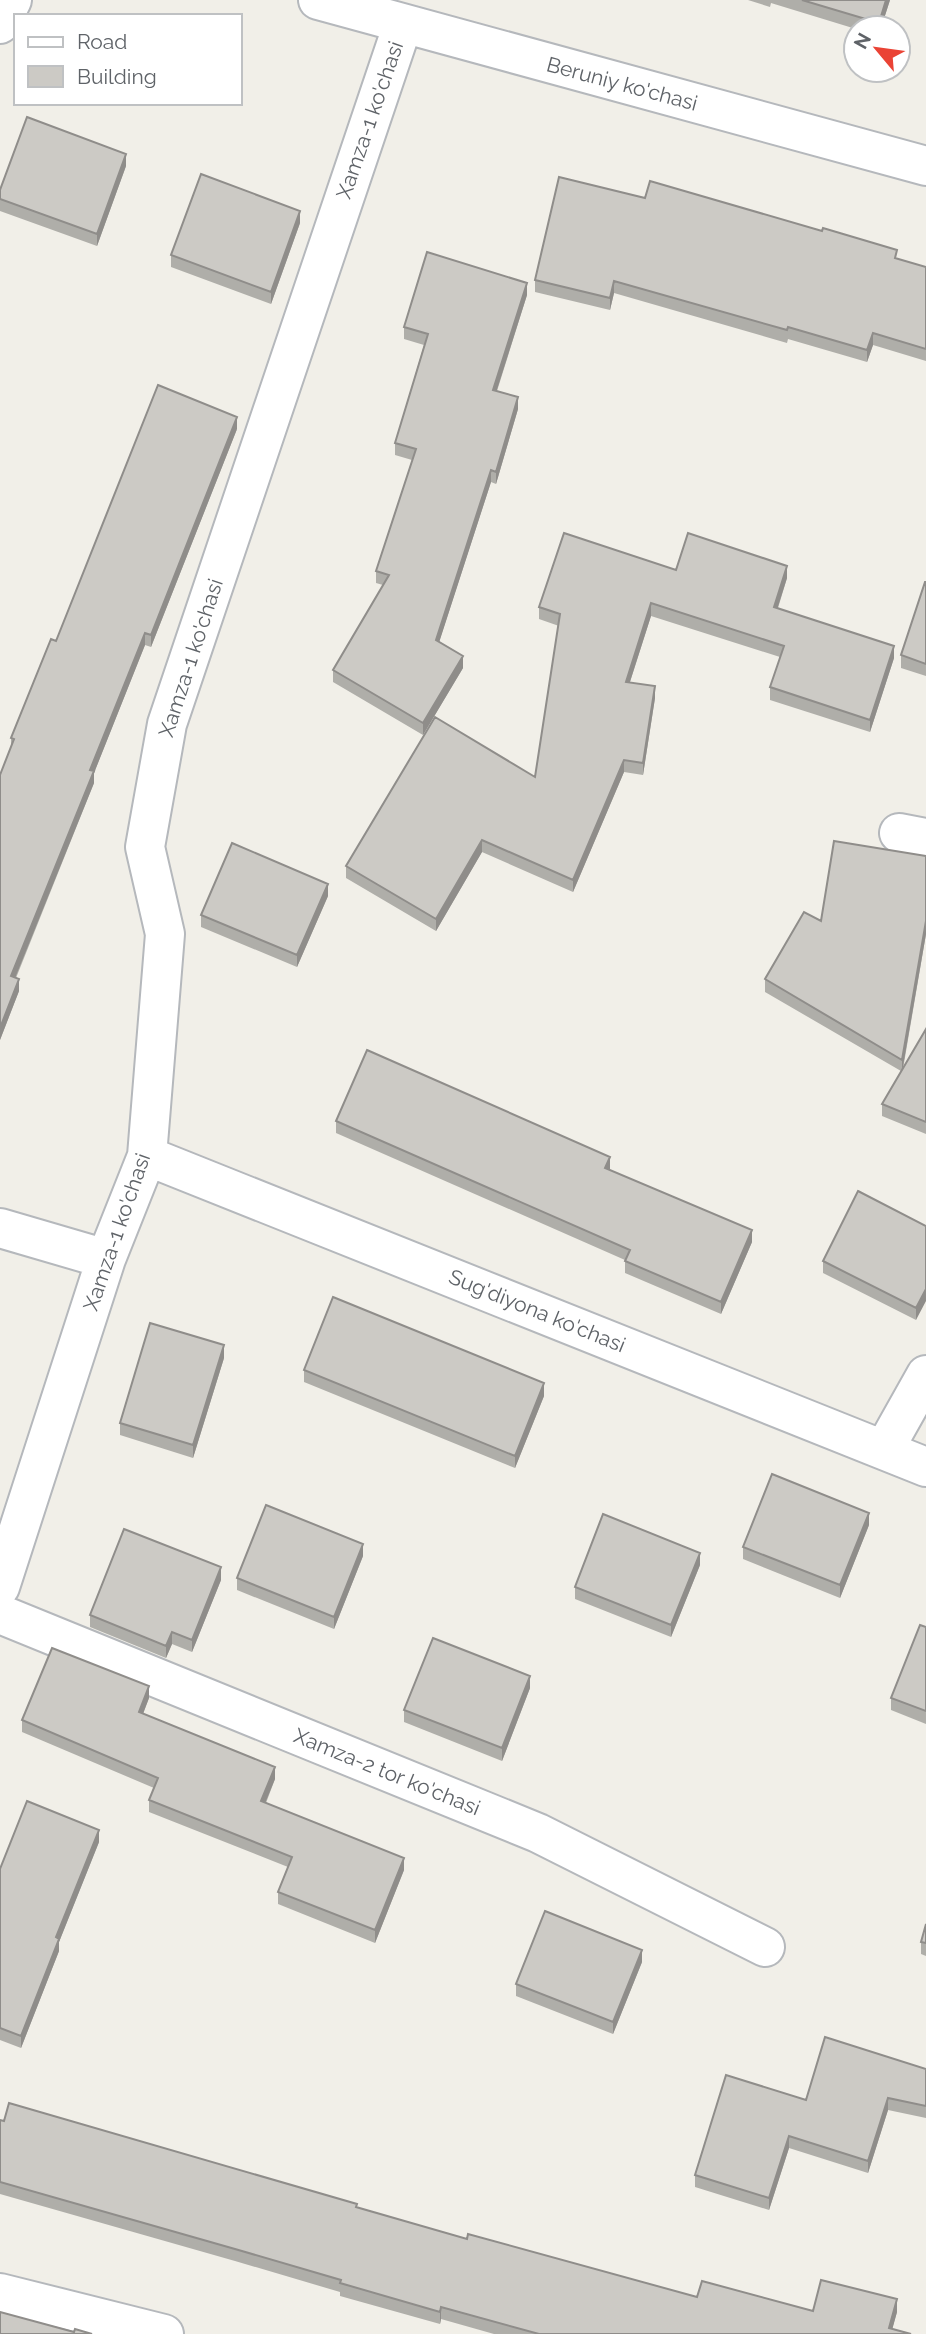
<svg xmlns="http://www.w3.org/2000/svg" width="926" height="2334" viewBox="0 0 926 2334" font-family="Raleway,sans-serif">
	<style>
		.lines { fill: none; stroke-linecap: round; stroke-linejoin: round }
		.minor-casing { stroke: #b5b8bc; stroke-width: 42 }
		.minor { stroke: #fff; stroke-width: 38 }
		.wall { fill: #afaea9 }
		.shaded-wall { fill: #8f8d8a }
		.building { fill: #cccac5; stroke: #8f8d8a; stroke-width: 2 }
		.labels { text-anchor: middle; stroke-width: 5; stroke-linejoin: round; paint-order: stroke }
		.street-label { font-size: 21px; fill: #5f6368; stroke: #fff }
	</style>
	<rect width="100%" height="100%" fill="#f1efe8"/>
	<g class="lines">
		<defs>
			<path id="minor" d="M318 0 926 166
				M0 24 12 0
				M899 833 926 838
				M147 1156 926 1467
				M0 1228 106 1259
				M885 1448 926 1375
				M0 1587 106 1259 147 1156 165 934 145 847 167 724 403 24
				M0 1614 538 1833 765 1947
				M0 2293 164 2334"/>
		</defs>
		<use href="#minor" class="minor-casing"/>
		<use href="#minor" class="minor"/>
	</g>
	<path class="wall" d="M748 0H890L881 28 856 29 771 3 770 7Z
		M126 166 97 246 0 211V190Z
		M300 223 271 304 171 267V255Z
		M897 259 926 267V361L873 345 867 362 788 339 787 343 614 293 610 310 535 292V280Z
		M527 295 497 391 518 409 496 484 491 482 439 642 463 668 423 735 333 682V670L383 585 376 583V571L412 460 395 455V443L424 345 404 339V327Z
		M237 429 151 647 145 645 94 773V783L16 978 19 991 0 1040V775L11 747V738L56 641Z
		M676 570 787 578 778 608 894 658 870 732 770 700V687L780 657 651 616 630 682 655 698 643 775 624 772 573 892 482 852 436 931 346 878V866L535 777 559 626 539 619V607Z
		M926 582V676L901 668V655Z
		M328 896 297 967 201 927V915Z
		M821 921 926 934 903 1069 926 1029V1134L882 1116V1104L901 1071 765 992V979Z
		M336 1121 610 1169 609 1170 752 1242 721 1314 625 1273V1260L336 1133Z
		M926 1226 916 1320 823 1273V1261Z
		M224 1358 193 1458 120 1435V1423Z
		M304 1370 544 1396 515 1468 304 1382Z
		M869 1525 840 1598 743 1559V1547Z
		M363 1556 334 1629 237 1590V1578Z
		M700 1565 671 1637 575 1599V1587Z
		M221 1580 192 1652 172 1644 166 1658 90 1627V1615Z
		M926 1627V1724L891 1710V1698Z
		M530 1688 502 1761 404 1722V1710Z
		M149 1698 143 1714 275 1779 266 1803 404 1870 375 1943 278 1904V1892L288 1867 149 1812V1800L154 1788 22 1732V1720Z
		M99 1842 59 1942V1951L21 2048 0 2040V1869Z
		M926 1924V1956L921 1954V1942Z
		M642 1962 613 2034 516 1996V1984Z
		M926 2069V2118L888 2110 868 2173 789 2148 769 2210 695 2187V2175L806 2100Z
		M0 2120 357 2207 467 2239 697 2297 813 2311 897 2312 892 2329 911 2334H494L441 2319 440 2324 340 2296V2292L235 2261 0 2194Z"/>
	<path class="shaded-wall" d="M886 0H890L881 28H879V23Z
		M126 154V166L97 246V234Z
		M300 211V223L271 304V292Z
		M614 281V293L610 310V298Z
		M527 283V295L493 402V390Z
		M873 333V345L867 362V350Z
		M518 397V409L496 484V472Z
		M237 417V429L151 647V635Z
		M491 470V482L436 652V640Z
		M787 566V578L774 619V607Z
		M651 603V616L626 694V682Z
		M145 633V645L94 773V783L11 988V976L90 770Z
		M894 646V658L870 732V720Z
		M463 656V668L423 735V723Z
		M655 686V698L643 775V763Z
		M624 760V772L573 892V880Z
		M482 840V852L436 931V919Z
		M328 884V896L297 967V955Z
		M926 921V934L902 1072V1060Z
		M19 979V991L0 1040V1028Z
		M610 1157V1169L605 1180V1168Z
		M752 1230V1242L721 1314V1302Z
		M926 1289V1301L916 1320V1308Z
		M224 1345V1358L193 1458V1445Z
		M544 1383V1396L515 1468V1456Z
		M869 1513V1525L840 1598V1585Z
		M363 1544V1556L334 1629V1617Z
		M700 1553V1565L671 1637V1625Z
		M221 1567V1580L192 1652V1640Z
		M172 1632V1644L166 1658V1646Z
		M530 1676V1688L502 1761V1748Z
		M149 1686V1698L139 1724V1712Z
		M275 1767V1779L261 1813V1801Z
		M99 1830V1842L59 1942V1951L21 2048V2036L56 1937Z
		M404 1858V1870L375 1943V1930Z
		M642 1950V1962L613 2034V2022Z
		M888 2098V2110L868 2173V2161Z
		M789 2136V2148L769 2210V2198Z
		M897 2299V2312L891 2334 889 2328Z
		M441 2307V2319L440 2324V2312Z"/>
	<path class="building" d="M802 0H886L879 23Z
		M27 117 126 154 97 234 0 199V190Z
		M201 174 300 211 271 292 171 255Z
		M559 177 645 198 650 181 822 231 823 228 897 250 895 258 926 267V349L873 333 867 350 788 327 787 330 614 281 610 298 535 280Z
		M427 252 527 283 493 390 518 397 496 472 491 470 436 640 463 656 423 723 333 670 389 575 376 571 416 449 395 443 428 334 404 327Z
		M158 385 237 417 151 635 145 633 90 770 94 771 11 976 19 979 0 1028V775L14 739 11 738 51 639 56 641Z
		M564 533 676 570 688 533 787 566 774 607 894 646 870 720 770 687 784 646 651 603 626 682 655 686 643 763 624 760 573 880 482 840 436 919 346 866 435 717 535 777 560 614 539 607Z
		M925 582H926V664L901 655Z
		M834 841 926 856V921L902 1060 765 979 804 912 821 921Z
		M232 843 328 884 297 955 201 915Z
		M926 1029V1122L882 1104Z
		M367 1050 610 1157 605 1168 752 1230 721 1302 625 1261 630 1250 336 1121Z
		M858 1191 926 1226V1289L916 1308 823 1261Z
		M333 1297 544 1383 515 1456 304 1370Z
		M150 1323 224 1345 193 1445 120 1423Z
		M772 1474 869 1513 840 1585 743 1547Z
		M266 1505 363 1544 334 1617 237 1578Z
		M603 1514 700 1553 671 1625 575 1587Z
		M124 1529 221 1567 192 1640 172 1632 166 1646 90 1615Z
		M920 1625 926 1627V1711L891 1698Z
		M433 1638 530 1676 502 1748 404 1710Z
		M52 1648 149 1686 139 1712 275 1767 261 1801 404 1858 375 1930 278 1892 292 1857 149 1800 158 1778 22 1720Z
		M27 1801 99 1830 56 1937 59 1939 21 2036 0 2028V1869Z
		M545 1911 642 1950 613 2022 516 1984Z
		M926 1924V1943L921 1942Z
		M825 2037 926 2069V2106L888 2098 868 2161 789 2136 769 2198 695 2175 726 2075 806 2100Z
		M9 2103 357 2204 356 2207 467 2239 468 2234 697 2297 702 2281 813 2311 821 2280 897 2299 889 2328 911 2334H539L441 2307 440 2312 340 2283 341 2280 235 2249 0 2182V2120L4 2121Z
		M0 2312 74 2332 75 2329 92 2334H0Z"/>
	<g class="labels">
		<g class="street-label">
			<text transform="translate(622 84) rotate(15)" y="7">Beruniy ko'chasi</text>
			<text transform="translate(370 120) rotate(-71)" y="7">Xamza-1 ko'chasi</text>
			<text transform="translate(191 658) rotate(-72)" y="7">Xamza-1 ko'chasi</text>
			<text transform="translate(117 1232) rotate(-71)" y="7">Xamza-1 ko'chasi</text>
			<text transform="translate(537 1311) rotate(22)" y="7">Sug'diyona ko'chasi</text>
			<text transform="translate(387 1772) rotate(22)" y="7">Xamza-2 tor ko'chasi</text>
		</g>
	</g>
	<rect x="14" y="14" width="228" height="91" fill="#ffffff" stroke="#bfc1c3" stroke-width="2"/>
	<rect x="28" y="37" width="35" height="10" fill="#ffffff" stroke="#bfc1c3" stroke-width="2"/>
	<text x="77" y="49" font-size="21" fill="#5f6368">Road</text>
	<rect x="28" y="66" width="35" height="21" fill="#cccac5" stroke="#bfc1c3" stroke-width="2"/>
	<text x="77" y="84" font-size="21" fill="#5f6368">Building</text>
	<g transform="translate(877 49) rotate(299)"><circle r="33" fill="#ffffff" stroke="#bfc1c3" stroke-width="2"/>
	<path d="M0-5L12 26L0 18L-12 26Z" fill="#ea4335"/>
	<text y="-10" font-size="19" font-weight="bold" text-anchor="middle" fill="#5f6368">N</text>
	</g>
</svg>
